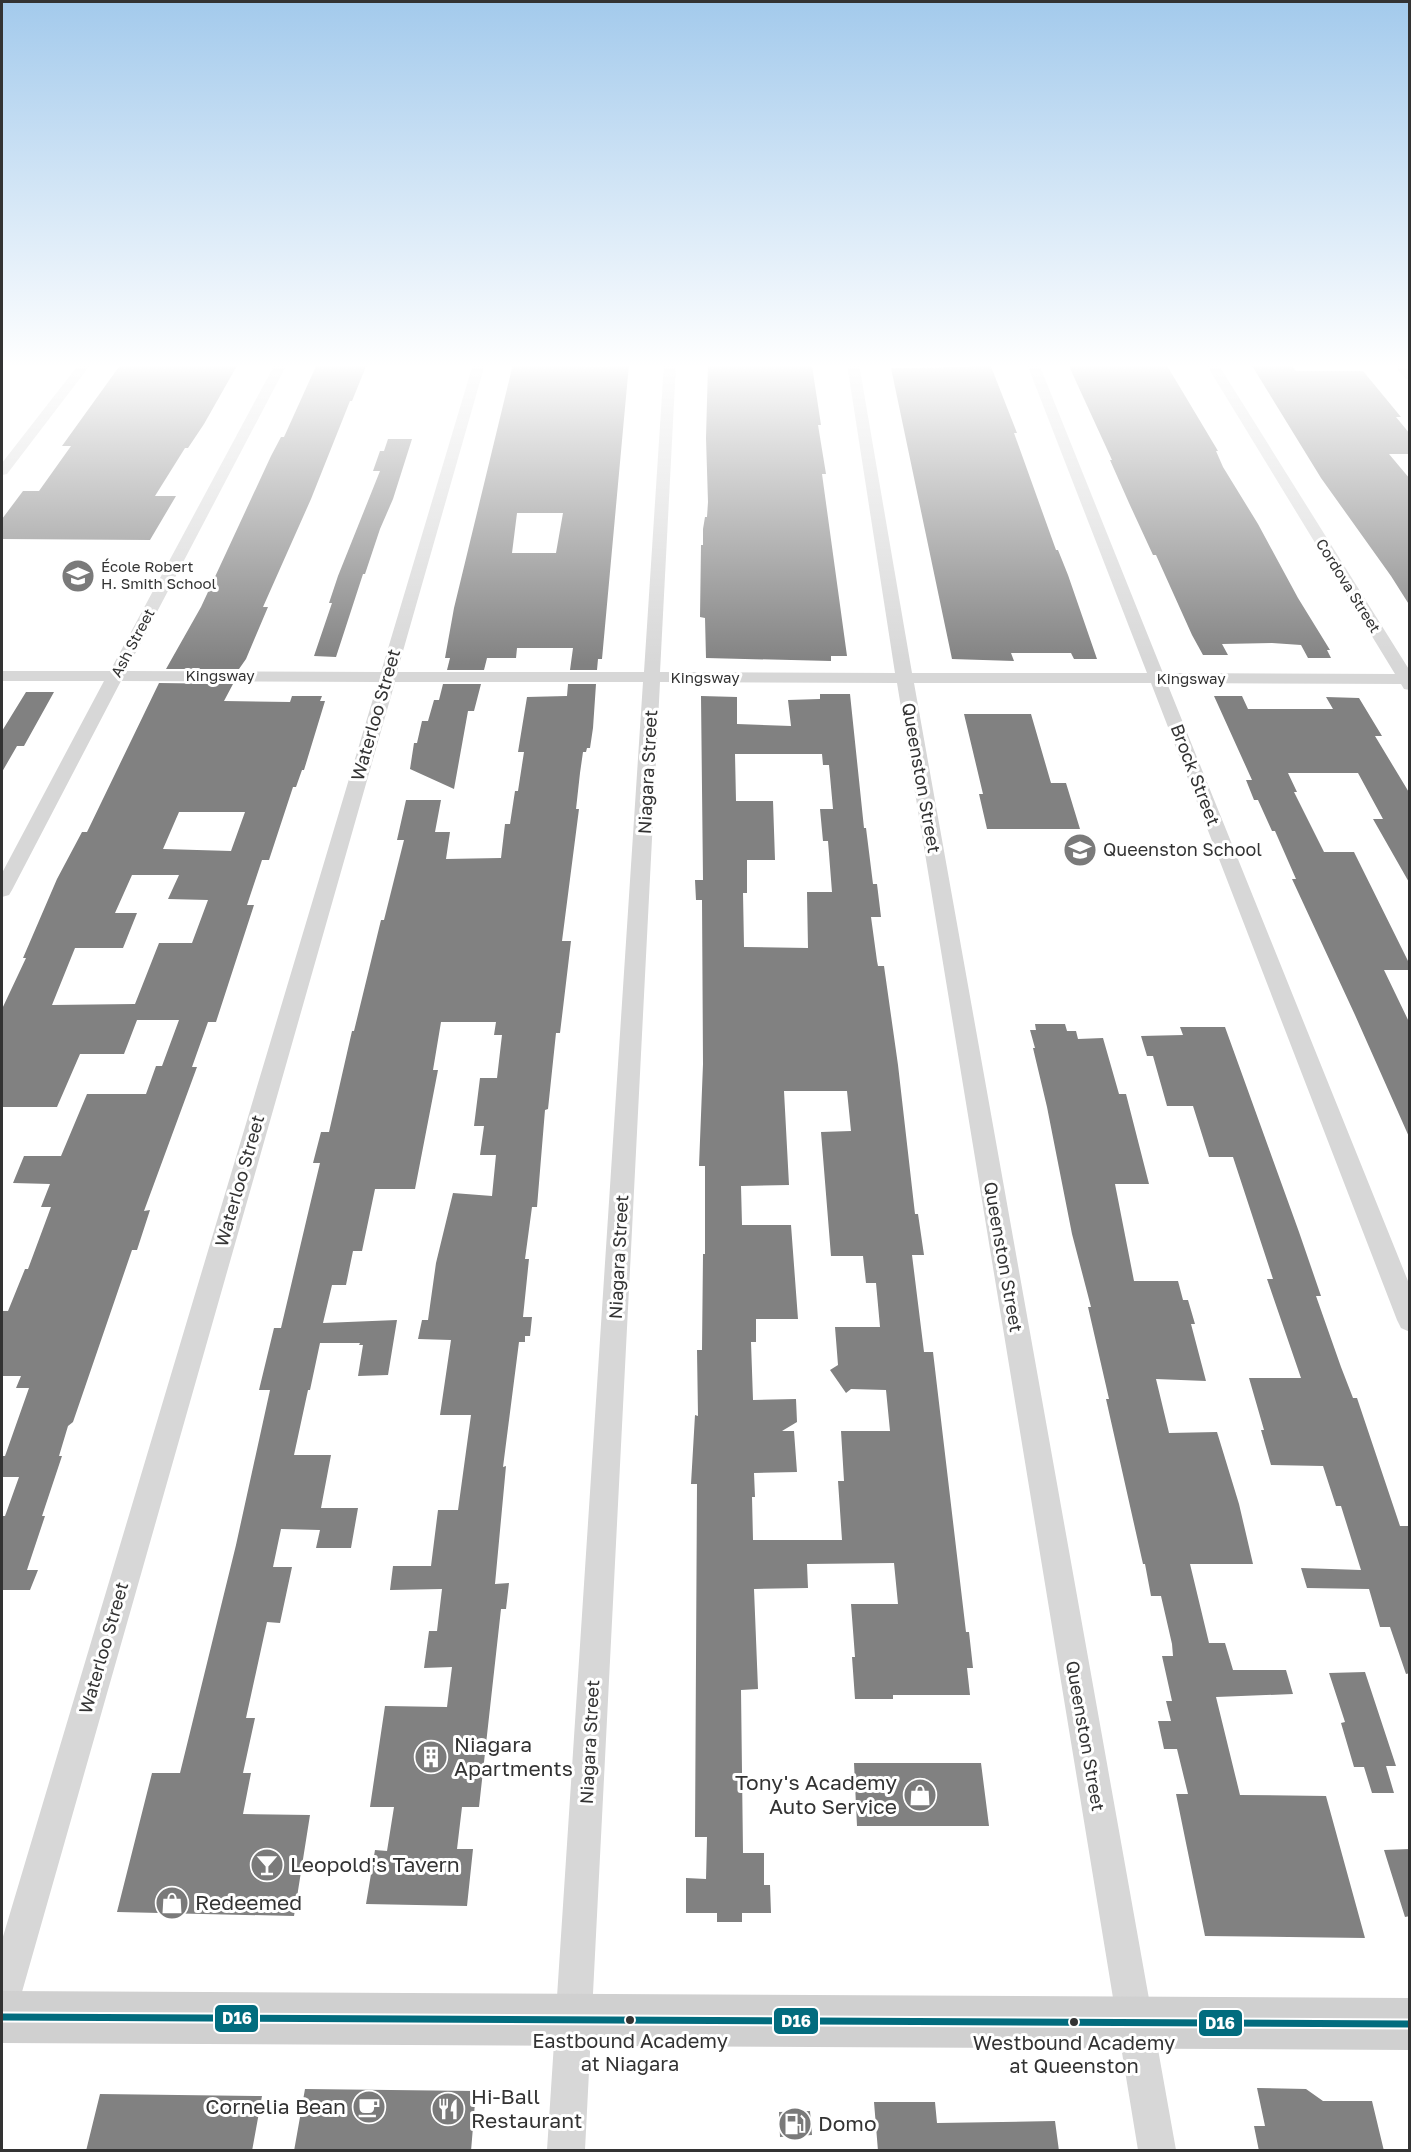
<svg xmlns="http://www.w3.org/2000/svg" width="1411" height="2152" viewBox="0 0 1411 2152" font-family="'Golos Text',sans-serif">
	<style>
		.building { fill: #818181; fill-rule: evenodd }
		.lines { fill: none; stroke-linecap: round; stroke-linejoin: round }
		.street { fill: #d7d7d7; fill-rule: evenodd }
		.secondary { fill: #d0d0d0; fill-rule: evenodd }
		.bus-1-casing { stroke: #fff; stroke-width: 11 }
		.bus-1 { stroke: #026c7e; stroke-width: 7 }
		.bus-dot { fill: #333; stroke: #fff; stroke-width: 2 }
		.labels { text-anchor: middle; stroke-width: 6; stroke-linejoin: round; paint-order: stroke }
		.far-poi-label { font-size: 15px; fill: #333; stroke: #fff; text-anchor: start }
		.far-street-label { font-size: 15px; fill: #333; stroke: #fff }
		.street-label { font-size: 18px; fill: #333; stroke: #fff }
		.poi-label { font-size: 18px; fill: #333; stroke: #fff; text-anchor: start }
		.near-bus-label { font-size: 20px; fill: #333; stroke: #fff }
		.near-poi-label { font-size: 21px; fill: #333; stroke: #fff; text-anchor: start }
		.line-badge { stroke: #fff; stroke-width: 2 }
		.badge-label { font-size: 16px; text-anchor: middle; font-weight: bold; fill: #fff }
	</style>
	<rect width="100%" height="100%" fill="#fff"/>
	<path class="building" d="M121 364H238L204 424 188 448H185L155 496H176L150 540 2 539V519L23 491H39L71 446H62Z
		M317 364H367L352 401H350L311 499 263 607H268L246 659 239 669H166L201 607 271 456 281 437H284Z
		M513 364 607 367V364H629L602 659H598L597 670H570L573 648H517L516 658H487L484 670H447L450 658H445L454 608ZM517 513H563L556 553H512Z
		M968 364H990L1017 433H1014L1056 550H1058L1068 575 1097 659H1074L1071 653H1011L1014 661 952 659 891 368 969 367Z
		M1068 364H1166L1218 451H1216L1223 467 1258 524 1298 598 1330 650H1327L1331 658H1308L1301 645 1272 643 1222 644 1228 655H1203L1192 635 1156 555H1153L1129 503 1110 460H1112Z
		M1251 364H1291L1296 371H1363L1401 417H1396L1410 434V454H1389L1410 479V606L1391 576 1321 478Z
		M708 365 812 366 821 425H818L826 474H822L847 656H831V661L706 658 705 618 700 617 701 545H703V529L705 517H707L708 502 706 438Z
		M388 439H412L393 499 380 529 365 574H363L336 657 314 656 332 603H329L338 576 380 471H373L380 451H384Z
		M159 683 233 684 224 701 290 702 292 696H322L320 701H325L304 770H302L296 787H293L269 860H262L247 905H254L216 1022H208L192 1067H197L144 1211 150 1210 137 1250H132L73 1422 68 1426 59 1456H62L42 1516H45L27 1570H38L30 1590H2V1516H5L19 1477H2V1456H5L29 1388H16L21 1376H2V1311H8L25 1269H28L51 1207H41L50 1184 13 1183 24 1156H61L87 1094H146L156 1066H162L179 1020H137L124 1054H80L57 1107H2V1009L26 958H23L57 879 82 832H87ZM179 812H245L231 851 163 849ZM132 875H179L168 899 208 900 192 943H159L135 1004 52 1005 75 948H123L137 913H115Z
		M443 684H481L474 711H468L454 789 410 769 414 743H417L422 721H428L434 700H439Z
		M568 684H596L593 728 590 748H587L586 752H583L580 773 576 809H579L562 941H571L563 1008 560 1033H556L548 1109 545 1110 537 1207H532L525 1259H529L523 1317H532L530 1336H525V1342H519L503 1467 506 1466 495 1584 509 1583 506 1609H501L479 1807H462L457 1849H473L467 1906 366 1904 375 1850 387 1851 394 1807H370L385 1706 447 1707 452 1667 424 1668 429 1631H437L442 1589 390 1590 393 1566H431L438 1510H458L471 1415H440L451 1340 418 1339 422 1320H428L436 1263 453 1193 492 1196 496 1155H480L484 1126H474L480 1078H497L502 1035H494L496 1022H441L433 1070H438L415 1189H375L362 1251H353L346 1285H332L323 1323 397 1320 388 1375 358 1376 363 1345H359L360 1343H320L310 1390H308L294 1455H331L321 1508H358L351 1548H316L320 1530 281 1529 273 1567H292L280 1623 267 1622 246 1718H255L243 1773H251L243 1814 310 1815 294 1916 117 1912 152 1773H180L236 1545 270 1390H259L274 1328H281L309 1209 320 1163H313L321 1132H329L352 1031H354L381 920H384L404 840H397L406 800H441L435 832H450L446 859 501 858 505 824H510L515 791H518L524 752H518L527 697 567 696Z
		M26 692H54L24 746H17L2 772V731Z
		M820 694H850L864 828H866L873 884H877L881 917H871L877 961 878 966H884L898 1065 915 1214H918L924 1255H912L924 1352H933L966 1632H969L973 1668H967L970 1695H893V1699H855L852 1657H855L851 1604H898L894 1563 807 1564 808 1588 754 1589 758 1689 741 1690 743 1853H764V1885H770L771 1913H742V1922H717V1913H686V1878L706 1879 707 1837H695L697 1484H691L695 1415 698 1416 697 1350H702L703 1254H705V1166H699L703 1064 702 900H696L695 880H703L701 696 737 697V724L791 726 788 700 820 699ZM735 754H822L823 765H829L833 809H820L823 841H828L832 892H807L808 948 744 947 743 893H747V860H775L773 801H736ZM784 1091H847L851 1131 821 1132 831 1256H863L866 1283H876L880 1327H835L838 1365 830 1370 846 1393 851 1389 886 1390 890 1431H841L844 1481H838L842 1540H753L752 1497H755L754 1473 797 1472 794 1431H782L797 1422 796 1399 753 1400 751 1342H756V1319H798L791 1225H742L741 1186 789 1185Z
		M1214 696H1242L1248 709H1333L1326 697 1359 698 1382 736H1375L1410 794V884L1373 819H1383L1358 773H1288L1297 792H1294L1324 852H1354L1410 965V970H1384L1410 1024V1139L1355 1015 1292 879H1296L1275 831H1272L1258 800H1254L1246 780H1252Z
		M964 714H1031L1051 783H1066L1080 829H987L979 794H983Z
		M1035 1024H1065L1067 1031H1076L1078 1039 1103 1038 1119 1094H1126L1149 1184H1115L1134 1281H1178L1183 1300H1188L1195 1324H1191L1206 1381 1156 1379 1169 1433 1217 1432 1239 1504 1253 1564H1190L1209 1643H1225L1233 1670H1286L1293 1694 1216 1697 1240 1795 1326 1796 1365 1938 1205 1936 1176 1794H1188L1177 1749H1164L1158 1721H1171L1166 1701H1172L1162 1656H1173L1172 1644 1161 1596H1151L1145 1564H1143L1106 1399H1109L1088 1307H1091L1072 1234 1047 1107 1033 1048H1035L1030 1030H1036Z
		M1180 1027H1225L1299 1232 1321 1296H1316L1341 1367 1353 1398H1357L1400 1526H1410V1673L1406 1674 1390 1627H1380L1369 1589 1307 1588 1301 1568 1361 1570 1341 1506H1336L1323 1466 1271 1465 1261 1430H1264L1249 1378H1301L1267 1279H1273L1233 1157H1209L1193 1106H1167L1153 1056H1147L1141 1036 1183 1035Z
		M1365 1672 1396 1766H1386L1394 1793H1372L1364 1767H1354L1341 1723 1345 1722 1329 1673Z
		M854 1763H981L989 1826H857Z
		M1410 1849V1916L1405 1917 1384 1850Z
		M1257 2088 1306 2089 1323 2101H1372L1384 2151H1259L1254 2126H1265Z
		M305 2089 476 2091 471 2151H294Z
		M100 2094 262 2096 252 2151H86Z
		M874 2102H935L937 2123 1055 2121 1059 2151H878Z
		M810 2111 812 2135 780 2137 779 2112Z"/>
	<g class="lines">
		<path class="street" d="M79 364H91L7 474 2 475V463Z
			M275 364H287L126 671 381 672 473 364H485L397 672H644L664 364H676L660 672 895 673 847 364H859L912 673H1147L1027 364H1039L1163 673 1395 674 1206 364H1218L1410 671V690L1404 689 1401 684 1167 683 1410 1286V1332L1401 1328 1397 1320 1151 683H914L1176 2150H1138L897 683 660 682 585 2150H547L643 682H395L20 1999 15 2012 2 2017V1940L378 682 121 681 12 890 9 895 2 897V873L104 681H2V671H110Z
			M1393 364H1405L1410 368V380L1406 379Z"/>
		<path class="secondary" d="M2 1991 1410 1998V2050L2 2043Z"/>
		<defs>
			<path id="bus-1" d="M2 2017 1410 2024"/>
		</defs>
		<use href="#bus-1" class="bus-1-casing"/>
		<use href="#bus-1" class="bus-1"/>
	</g>
	<linearGradient id="sky" x2="0" y2="1"><stop stop-color="#a3caec"/><stop offset="0.55" stop-color="#fff"/><stop offset="1" stop-color="#fff" stop-opacity="0"/></linearGradient>
	<rect width="1411" height="665" fill="url(#sky)"/>
	<defs>
		<symbol id="school-disc" viewBox="-11 -11 22 22"><circle r="9.5" fill="#7a7a7a" stroke="#fff"/><path d="M0-5L7-2L0 1L-7-2ZM-4 1L0 2.5L4 1V4Q0 6-4 4Z" fill="#fff"/></symbol>
		<symbol id="building-disc" viewBox="-11 -11 22 22"><circle r="9.5" fill="#7a7a7a" stroke="#fff"/><path d="M-4-6H4V6H1V3H-1V6H-4ZM-2.5-4.3h1.7v1.8h-1.7ZM.8-4.3h1.7v1.8H.8ZM-2.5-1h1.7V.8h-1.7ZM.8-1h1.7V.8H.8Z" fill="#fff"/></symbol>
		<symbol id="shop-disc" viewBox="-11 -11 22 22"><circle r="9.5" fill="#7a7a7a" stroke="#fff"/><path d="M-5-2.5h2.3a2.7 3.5 0 0 1 5.4 0H5L5.5 6h-11ZM-1.5-2.5h3a1.5 2.3 0 0 0-3 0Z" fill="#fff"/></symbol>
		<symbol id="bar-disc" viewBox="-11 -11 22 22"><circle r="9.5" fill="#7a7a7a" stroke="#fff"/><path d="M-6-5H6L.8 .8V4.5H3.5V6h-7V4.5H-.8V.8Z" fill="#fff"/></symbol>
		<symbol id="cafe-disc" viewBox="-11 -11 22 22"><circle r="9.5" fill="#7a7a7a" stroke="#fff"/><path d="M-5.5-4.5H6V0H3Q3 3.5 0 3.5H-2.5Q-5.5 3.5-5.5 0ZM3-3.2v2h1.7v-2ZM-6 4.5H4V6H-6Z" fill="#fff"/></symbol>
		<symbol id="restaurant-disc" viewBox="-11 -11 22 22"><circle r="9.5" fill="#7a7a7a" stroke="#fff"/><path d="M-5-6h1v4h1v-4h1v4h1v-4h1v5L-1.5 .5V6h-2V.5L-5-1ZM5-6V6H3V1.5H1.5Q1.5-4 5-6Z" fill="#fff"/></symbol>
		<symbol id="fuel-disc" viewBox="-11 -11 22 22"><circle r="9.5" fill="#7a7a7a" stroke="#fff"/><path d="M-5.5-6h7V0h2V4h1.3V-2.5L3-4.5l.8-.8L6-3V5H2.5V1h-1V6h-7ZM-4.2-4.7v3.2H.2V-4.7Z" fill="#fff"/></symbol>
	</defs>
	<g fill-rule="evenodd">
		<use href="#school-disc" x="59" y="557" width="38" height="38"/>
		<use href="#school-disc" x="1061" y="831" width="38" height="38"/>
		<use href="#building-disc" x="412" y="1738" width="38" height="38"/>
		<use href="#shop-disc" x="901" y="1776" width="38" height="38"/>
		<use href="#bar-disc" x="248" y="1846" width="38" height="38"/>
		<use href="#shop-disc" x="153" y="1884" width="38" height="38"/>
		<use href="#cafe-disc" x="350" y="2088" width="38" height="38"/>
		<use href="#restaurant-disc" x="429" y="2090" width="38" height="38"/>
		<use href="#fuel-disc" x="776" y="2105" width="38" height="38"/>
	</g>
	<g class="bus-dot">
		<circle cx="630" cy="2020" r="5"/>
		<circle cx="1074" cy="2022" r="5"/>
	</g>
	<g class="labels">
		<g class="far-poi-label">
			<text x="101" y="572">École Robert<tspan x="101" dy="17">H. Smith School</tspan></text>
		</g>
		<g class="far-street-label">
			<text transform="translate(1348 586) rotate(58)" y="5">Cordova Street</text>
			<text transform="translate(133 643) rotate(-62)" y="5">Ash Street</text>
			<text x="220" y="681">Kingsway</text>
			<text x="705" y="683">Kingsway</text>
			<text x="1191" y="684">Kingsway</text>
		</g>
		<g class="street-label">
			<text transform="translate(376 715) rotate(-74)" y="6">Waterloo Street</text>
			<text transform="translate(648 772) rotate(-87)" y="6">Niagara Street</text>
			<text transform="translate(1195 775) rotate(69)" y="6">Brock Street</text>
			<text transform="translate(921 778) rotate(80)" y="6">Queenston Street</text>
			<text transform="translate(240 1181) rotate(-74)" y="6">Waterloo Street</text>
			<text transform="translate(619 1257) rotate(-87)" y="6">Niagara Street</text>
			<text transform="translate(1003 1257) rotate(80)" y="6">Queenston Street</text>
			<text transform="translate(104 1648) rotate(-74)" y="6">Waterloo Street</text>
			<text transform="translate(1085 1736) rotate(80)" y="6">Queenston Street</text>
			<text transform="translate(590 1742) rotate(-87)" y="6">Niagara Street</text>
		</g>
		<g class="poi-label">
			<text x="1103" y="856">Queenston School</text>
		</g>
		<g class="near-bus-label">
			<text x="630" y="2048">Eastbound Academy<tspan x="630" dy="23">at Niagara</tspan></text>
			<text x="1074" y="2050">Westbound Academy<tspan x="1074" dy="23">at Queenston</tspan></text>
		</g>
		<g class="near-poi-label">
			<text x="454" y="1752">Niagara<tspan x="454" dy="24">Apartments</tspan></text>
			<text x="897" y="1790" text-anchor="end">Tony's Academy<tspan x="897" dy="24">Auto Service</tspan></text>
			<text x="290" y="1872">Leopold's Tavern</text>
			<text x="195" y="1910">Redeemed</text>
			<text x="471" y="2104">Hi-Ball<tspan x="471" dy="24">Restaurant</tspan></text>
			<text x="346" y="2114" text-anchor="end">Cornelia Bean</text>
			<text x="818" y="2131">Domo</text>
		</g>
	</g>
	<g class="line-badge">
		<rect x="214" y="2004" width="45" height="29" rx="6" fill="#026c7e"/>
		<rect x="773" y="2007" width="46" height="28" rx="6" fill="#026c7e"/>
		<rect x="1198" y="2009" width="45" height="28" rx="6" fill="#026c7e"/>
	</g>
	<g class="badge-label">
		<text x="237" y="2024">D16</text>
		<text x="796" y="2027">D16</text>
		<text x="1220" y="2029">D16</text>
	</g>
	<rect width="1411" height="2152" fill="none" stroke="#333333" stroke-width="6"/>
</svg>
